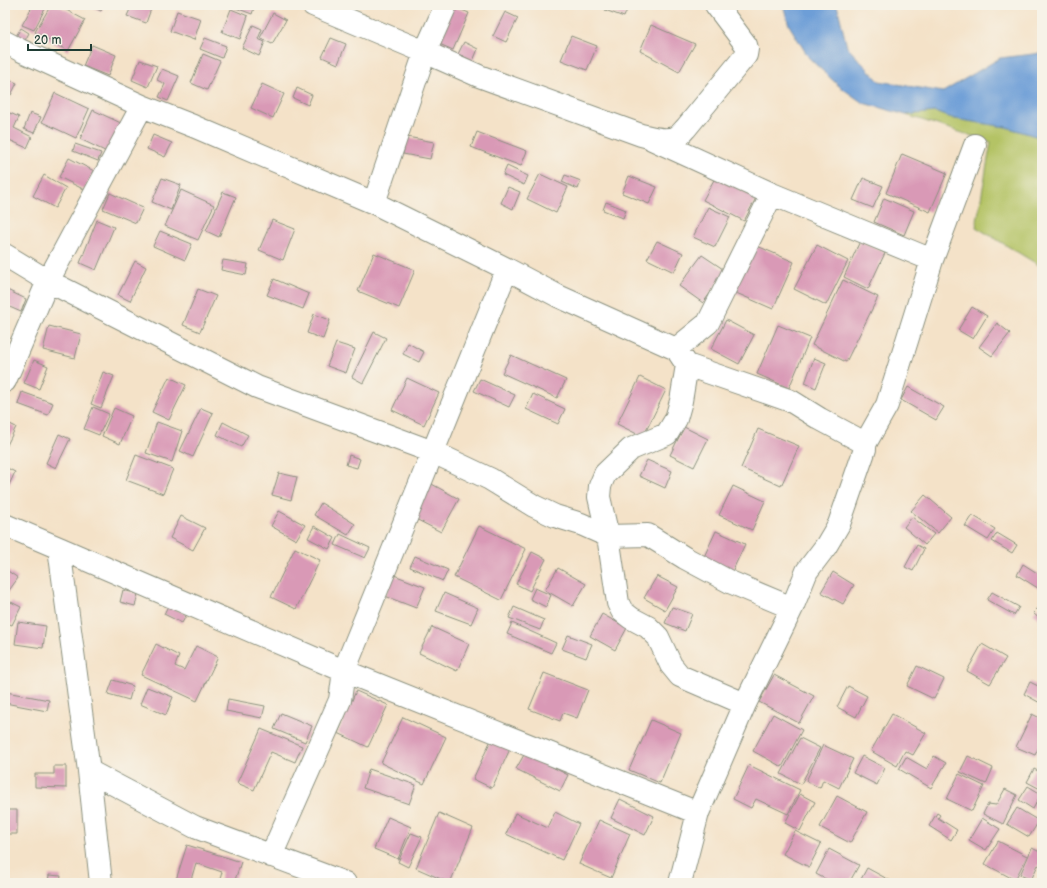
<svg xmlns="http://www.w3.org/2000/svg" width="1047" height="888" viewBox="0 0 1047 888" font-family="'Balsamiq Sans',sans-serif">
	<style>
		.green { fill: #b4c365; stroke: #6a804c }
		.water { fill: #6d9ed7; stroke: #466e86 }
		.building { fill: #d999b6 }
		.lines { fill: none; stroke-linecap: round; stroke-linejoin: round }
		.minor-casing { stroke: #8a907e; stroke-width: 24 }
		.minor { stroke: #fff; stroke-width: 22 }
	</style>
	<rect width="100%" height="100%" fill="#f7f3e8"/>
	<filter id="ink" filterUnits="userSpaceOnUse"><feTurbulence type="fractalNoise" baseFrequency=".025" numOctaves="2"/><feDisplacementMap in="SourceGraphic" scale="8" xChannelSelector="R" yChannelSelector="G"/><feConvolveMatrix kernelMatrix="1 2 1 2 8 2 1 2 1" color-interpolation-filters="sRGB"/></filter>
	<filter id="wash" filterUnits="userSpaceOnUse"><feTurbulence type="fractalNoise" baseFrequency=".012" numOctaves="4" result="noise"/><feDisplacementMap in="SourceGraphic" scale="16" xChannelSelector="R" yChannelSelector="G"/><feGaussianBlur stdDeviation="0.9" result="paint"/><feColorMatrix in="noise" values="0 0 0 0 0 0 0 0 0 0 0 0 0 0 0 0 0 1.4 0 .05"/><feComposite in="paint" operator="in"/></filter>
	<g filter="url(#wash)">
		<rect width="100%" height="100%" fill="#f4e2c8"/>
		<path class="green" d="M935 112 955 119 1006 127 1042 138V267L976 227 991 142 906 115Z"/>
		<path class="water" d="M783 5H837L847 47 879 81 943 92 1000 58 1042 53V138L1006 127 955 119 935 112 906 115 863 103 839 86 809 58 789 25Z"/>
		<g id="blocks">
			<path class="building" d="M33 5H47L34 30 22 25Z
				M51 5H57L85 20 68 51 35 32Z
				M88 5H104L101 11Z
				M132 5H149L152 6 146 23 127 16Z
				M228 5H255L252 14Z
				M607 5H629L624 17 605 10Z
				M452 6 469 13 453 50 435 42Z
				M231 9 248 16 240 39 222 32Z
				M177 11 201 19 194 40 170 31Z
				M505 12 518 18 506 42 493 36Z
				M273 13 286 20 272 44 260 38Z
				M253 25 262 29 258 39 265 42 259 56 242 48Z
				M651 25 695 44 679 72 640 51Z
				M21 28 29 33 22 46 13 41Z
				M571 36 597 46 587 70 561 60Z
				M205 38 226 46 222 58 200 49Z
				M331 38 346 44 338 64 322 57Z
				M464 42 478 49 473 61 458 54Z
				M92 45 116 55 108 76 83 66Z
				M203 54 220 61 207 90 191 83Z
				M140 60 157 66 148 87 132 80Z
				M162 69 179 76 168 101 159 97 165 84 157 80Z
				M5 78 17 83 11 95 5 93Z
				M262 84 284 94 273 118 251 108Z
				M297 88 312 95 308 105 293 98Z
				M55 93 89 109 76 138 42 122Z
				M93 110 123 124 109 153 80 139Z
				M10 113 19 117 14 128 32 137 27 148 5 138V124Z
				M30 113 41 117 34 133 24 129Z
				M477 132 527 151 521 166 471 147Z
				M153 135 172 143 165 157 147 149Z
				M407 137 434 142 430 159 403 154Z
				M75 144 101 153 98 161 73 151Z
				M902 154 947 173 930 212 886 193Z
				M69 158 94 171 85 190 59 177Z
				M507 166 528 176 524 185 503 175Z
				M540 174 568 187 556 213 527 199Z
				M44 175 66 188 55 208 33 196Z
				M565 175 581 181 578 189 562 182Z
				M629 176 657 187 649 204 622 193Z
				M716 176 756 198 744 221 703 200Z
				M162 178 181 185 171 210 152 202Z
				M863 178 883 186 873 208 853 200Z
				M508 187 520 192 513 209 501 203Z
				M181 190 214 205 198 240 165 226Z
				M223 192 236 197 219 237 206 231Z
				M110 193 143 208 136 223 103 209Z
				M884 198 914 211 904 235 874 222Z
				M606 202 626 210 623 218 603 210Z
				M708 207 730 217 715 247 693 237Z
				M97 220 114 227 96 270 80 263Z
				M272 220 295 229 283 260 259 250Z
				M160 231 192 244 185 260 153 246Z
				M657 241 683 253 674 272 647 259Z
				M860 241 885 253 868 289 844 277Z
				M755 245 794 262 773 309 734 292Z
				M817 245 848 261 826 305 794 289Z
				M374 253 415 270 399 308 358 291Z
				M702 255 726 271 703 303 679 286Z
				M223 260 248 264 246 275 221 270Z
				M135 261 146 267 130 301 118 295Z
				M274 279 309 294 303 309 267 295Z
				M843 280 878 297 846 362 812 345Z
				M5 289 26 299 21 312 5 305Z
				M198 289 216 296 200 332 183 325Z
				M972 307 987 316 973 339 958 330Z
				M314 314 330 320 323 339 307 333Z
				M726 320 754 335 739 364 711 349Z
				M997 323 1010 333 992 356 979 347Z
				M778 325 810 338 789 388 757 374Z
				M49 326 81 334 75 358 43 350Z
				M374 332 386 338 363 383 352 377Z
				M336 343 355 349 346 373 327 366Z
				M408 343 424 352 419 362 403 354Z
				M511 355 566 380 557 398 502 373Z
				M814 358 826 363 816 388 805 383Z
				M34 360 48 366 39 389 24 383Z
				M103 372 114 376 101 408 91 404Z
				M169 377 186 385 169 420 152 412Z
				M640 377 666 390 643 437 617 424Z
				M407 378 439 393 424 425 392 410Z
				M480 379 515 395 509 407 474 391Z
				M908 387 944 407 936 420 901 400Z
				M22 392 53 403 48 415 18 404Z
				M533 394 565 409 558 424 526 409Z
				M93 407 109 414 99 435 84 429Z
				M114 408 132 416 120 444 102 436Z
				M201 408 213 413 193 457 180 451Z
				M6 422 16 427 5 449V425Z
				M157 422 182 431 172 462 146 453Z
				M223 422 248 435 241 447 217 435Z
				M684 427 708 439 694 467 670 455Z
				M758 429 799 446 781 486 741 468Z
				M59 434 70 439 56 468 46 463Z
				M136 455 173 469 163 494 126 480Z
				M349 455 360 459 357 468 346 465Z
				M647 460 672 471 665 488 639 476Z
				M5 467 15 472 9 485 5 483Z
				M279 473 297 477 291 500 272 495Z
				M428 482 459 499 441 532 410 516Z
				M733 486 765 501 752 530 719 515Z
				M925 495 951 517 938 533 911 511Z
				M321 503 355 524 348 535 314 515Z
				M279 511 305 525 296 540 271 526Z
				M972 515 995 529 988 540 965 526Z
				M181 516 205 528 193 550 170 538Z
				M912 517 934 534 925 545 904 527Z
				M314 526 335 538 329 549 308 538Z
				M479 526 526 549 501 600 454 577Z
				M716 531 745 544 731 574 702 561Z
				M997 533 1017 545 1012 553 992 541Z
				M340 534 370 548 365 558 335 545Z
				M917 545 924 549 913 571 905 567Z
				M295 548 320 560 296 609 271 597Z
				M532 552 546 559 530 591 516 584Z
				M415 556 448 570 443 581 410 567Z
				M1023 564 1042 576 1041 590 1017 575Z
				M558 568 586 584 573 606 545 590Z
				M5 569 18 578 5 596Z
				M833 572 854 585 843 604 821 592Z
				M394 575 425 587 416 608 385 596Z
				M657 576 678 587 665 610 644 598Z
				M535 588 551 595 546 607 530 599Z
				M123 590 138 594 135 606 120 602Z
				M992 592 1019 607 1014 615 987 600Z
				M444 593 478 608 471 624 436 611Z
				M11 602 21 607 12 625 5 622V613Z
				M168 606 187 614 182 623 164 614Z
				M514 607 544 620 540 630 509 618Z
				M672 607 692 614 685 631 665 623Z
				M1039 607 1042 609V621L1033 613Z
				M602 614 627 628 615 650 590 636Z
				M18 622 46 626 43 648 15 644Z
				M512 623 556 643 551 653 507 634Z
				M432 627 469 644 457 671 419 653Z
				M568 635 592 644 586 658 562 649Z
				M156 644 179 656 175 666 184 670 196 646 218 657 197 701 141 675Z
				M982 644 1006 658 990 684 967 671Z
				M917 666 944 679 934 699 907 686Z
				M544 673 588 690 577 718 563 713 560 721 529 709Z
				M774 675 814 696 799 723 759 702Z
				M113 680 133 686 129 700 108 694Z
				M1030 682 1042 688V704L1024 694Z
				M848 686 867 696 856 717 837 707Z
				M147 687 173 697 166 715 140 704Z
				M356 691 388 705 368 747 338 733Z
				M6 692 49 700 47 711 5 703Z
				M228 699 265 706 262 718 226 711Z
				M281 713 312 726 305 742 274 729Z
				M773 714 802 730 782 767 753 751Z
				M892 714 926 733 913 755 905 751 897 766 871 751Z
				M1032 714 1042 719V741L1035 755 1016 747Z
				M403 717 446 737 424 784 381 763Z
				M651 720 681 733 660 783 629 770Z
				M261 729 302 746 295 762 271 752 254 790 237 783Z
				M800 738 820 748 801 784 781 774Z
				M491 740 510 749 492 788 473 779Z
				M823 745 853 759 839 788 823 780 820 788 806 781Z
				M525 753 568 775 560 791 516 769Z
				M862 756 885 768 877 785 853 773Z
				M934 756 946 763 931 788 899 769 906 757 927 769Z
				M968 756 993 768 986 784 960 772Z
				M749 765 800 790 788 814 756 799 751 808 733 799Z
				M54 766H66V788L35 787V774H54Z
				M369 769 416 785 409 804 363 788Z
				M1034 769 1042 773V790L1027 782Z
				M959 774 984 786 972 811 947 799Z
				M1028 786 1041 794 1033 809 1019 800Z
				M1005 789 1017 795 1003 824 983 814 988 804 996 805Z
				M800 794 815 802 800 831 785 823Z
				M837 796 867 812 850 843 820 827Z
				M620 799 654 816 645 835 611 818Z
				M1017 808 1039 821 1029 837 1007 824Z
				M5 810H17V834H5Z
				M555 812 579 824 562 860 506 834 515 813 548 828Z
				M439 813 473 828 450 883 416 868Z
				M937 813 940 815 938 818 957 830 951 840 929 826Z
				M388 817 411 827 398 859 374 849Z
				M982 818 1000 829 986 850 969 840Z
				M599 820 630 834 611 878 579 864Z
				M795 831 821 844 809 867 783 854Z
				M411 833 422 837 408 867 398 862Z
				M998 841 1027 856 1015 880 985 864Z
				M187 845 241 862 234 883H219L222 872 196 863 190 883H175Z
				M1032 848 1042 853V867L1038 865 1031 880 1020 875Z
				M829 849 859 865 849 883H833L816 874Z
				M867 868 891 881 890 883H859Z
				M49 875 61 876 60 883H48Z"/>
		</g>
	</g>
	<g filter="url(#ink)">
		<use href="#blocks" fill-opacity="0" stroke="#8a907e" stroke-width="1"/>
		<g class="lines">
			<defs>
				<path id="minor" d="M313 5 425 52 446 5
					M5 42 20 50 142 106 193 126 374 203 425 52 479 76 641 135C652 138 666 142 677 137 680 135 683 131 686 128L746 55 747 49 746 45 716 5
					M142 106 48 281 257 387 433 452 490 479 534 506 555 516 581 524 608 536 648 535 685 558 730 582 792 608
					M652 139 772 194 932 260
					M374 203 507 269 558 296 676 349 708 323 772 194
					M5 255 48 281 5 381
					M679 353 687 365 791 401 820 419 861 441 865 444
					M687 365 681 401 676 419 667 434 631 449 605 474 600 486 599 497 608 536 618 603 622 611 631 618 648 627 658 637 671 665 680 676 745 704
					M5 525 59 548 89 771 101 883
					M59 548 344 671 698 813 745 704 792 608 807 571 826 546 839 524 865 449V444L887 405 932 260 975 145
					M89 771 195 827 345 883
					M271 856 340 700 344 671 507 269
					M680 883 698 813"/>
			</defs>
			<use href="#minor" class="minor-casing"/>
			<use href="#minor" class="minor"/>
		</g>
	</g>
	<rect width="1047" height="888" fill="none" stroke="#f7f3e8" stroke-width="20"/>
	<path d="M28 44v6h63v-6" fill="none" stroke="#1f3d34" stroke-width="2"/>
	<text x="34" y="44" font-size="12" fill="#1f3d34" stroke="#f7f3e8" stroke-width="3" paint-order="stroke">20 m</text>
</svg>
